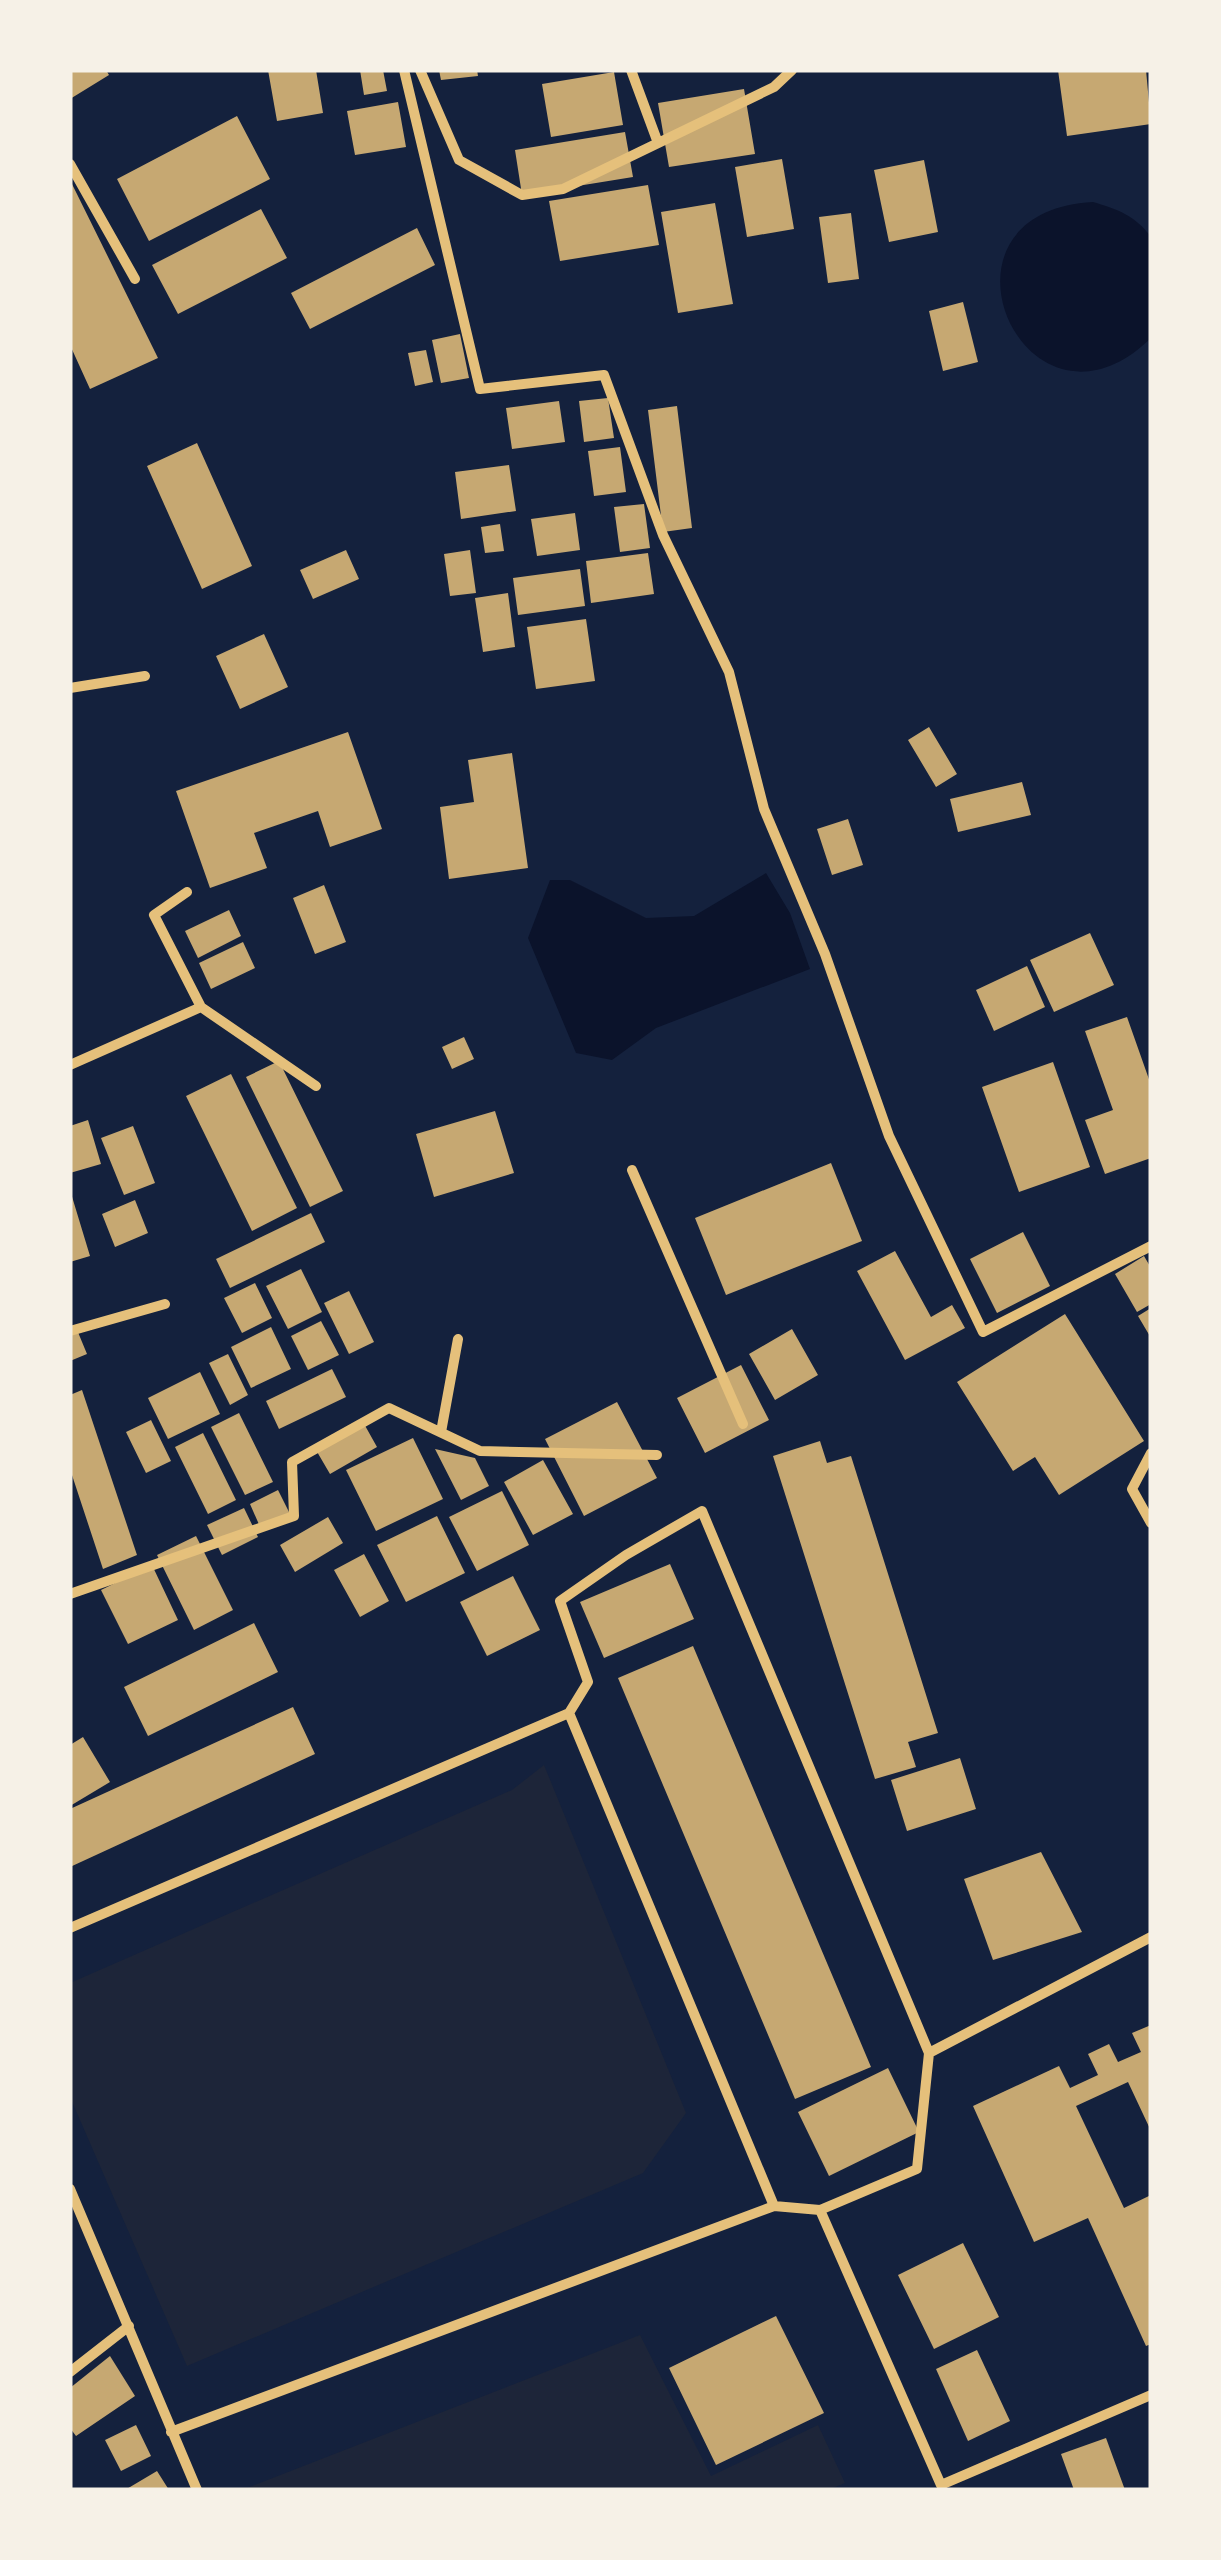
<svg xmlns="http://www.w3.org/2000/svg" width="1221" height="2560" viewBox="0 0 1221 2560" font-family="Karla,sans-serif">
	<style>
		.green { fill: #1d2539 }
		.water { fill: #0b132b }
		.building { fill: #c6a872 }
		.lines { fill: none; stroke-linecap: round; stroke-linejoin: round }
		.minor { stroke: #e5c07b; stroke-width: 10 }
	</style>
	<rect width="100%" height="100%" fill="#14213d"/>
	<path class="green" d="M544 1765 686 2113 643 2173 187 2366 70 2097V1983L512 1790Z
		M640 2335 711 2476 818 2425 845 2483 828 2490H242Z"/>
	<path class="water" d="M1093 202C1117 209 1136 216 1151 237V338C1026 460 915 212 1093 202Z
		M766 873 790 913 810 969 656 1028 612 1060 576 1053 528 938 550 880H570L646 918 694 916Z"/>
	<path class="building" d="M70 70H106L109 75 70 99Z
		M268 70H316L323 113 277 121Z
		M360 70H383L387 91 364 95Z
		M439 70H477L478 76 441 80Z
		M1058 70H1146L1151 124 1067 136Z
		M614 72 623 125 551 137 542 84Z
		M744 89 755 154 669 167 658 103Z
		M398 102 406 147 355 155 347 111Z
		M237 116 270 179 149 241 117 179Z
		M625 132 633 177 522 195 515 150Z
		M782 159 794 229 747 237 735 167Z
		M924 160 938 232 889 242 874 170Z
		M70 180 158 358 90 389 70 345Z
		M648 185 659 245 560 261 549 201Z
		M715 203 733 304 678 313 661 212Z
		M261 209 287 258 178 314 152 265Z
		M851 213 859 279 828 283 819 217Z
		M417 228 435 265 310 329 291 293Z
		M963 302 978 362 943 371 929 311Z
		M460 334 469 378 441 383 432 340Z
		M426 350 433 382 415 386 408 353Z
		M608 398 614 438 584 442 579 401Z
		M559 401 565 442 512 449 506 408Z
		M677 406 692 528 663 532 648 410Z
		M197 443 252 566 202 589 147 466Z
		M620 447 626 492 594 496 588 451Z
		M509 465 516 511 461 519 455 472Z
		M644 504 650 548 620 552 614 507Z
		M575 513 580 550 537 556 531 519Z
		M500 524 504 551 485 553 481 527Z
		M346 550 359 579 313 599 300 570Z
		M470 550 476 593 450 596 444 554Z
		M648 553 654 594 591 603 586 561Z
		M580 569 585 606 518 615 513 578Z
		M508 593 515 647 483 652 475 598Z
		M586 619 595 681 536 689 527 627Z
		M264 634 288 687 240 709 216 656Z
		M929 727 957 774 936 787 908 740Z
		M348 732 382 829 330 847 318 811 254 833 267 868 210 888 176 791Z
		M512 753 528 868 449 879 440 807 474 802 468 760Z
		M1022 782 1031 815 958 832 950 799Z
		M848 819 863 865 832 875 817 829Z
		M324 885 346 942 315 954 293 898Z
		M229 910 241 936 198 958 185 931Z
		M1090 933 1114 985 1054 1012 1030 960Z
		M243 942 255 968 211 989 199 963Z
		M1027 966 1045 1007 994 1031 976 990Z
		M1127 1017 1151 1085V1158L1105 1174 1085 1120 1113 1110 1085 1031Z
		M464 1037 474 1059 452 1069 442 1047Z
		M279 1061 343 1191 310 1207 246 1077Z
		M1053 1062 1090 1167 1019 1192 982 1087Z
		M231 1074 297 1208 252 1231 186 1096Z
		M495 1111 514 1173 434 1197 416 1134Z
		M88 1120 101 1164 70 1173V1126Z
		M133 1126 155 1183 124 1195 101 1138Z
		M831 1163 862 1241 726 1295 695 1218Z
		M70 1190 90 1256 70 1262Z
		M135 1200 148 1233 115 1247 102 1214Z
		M311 1213 325 1242 230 1288 216 1259Z
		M1023 1232 1050 1286 997 1313 970 1259Z
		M895 1251 931 1317 952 1305 965 1328 905 1360 857 1271Z
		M1144 1256 1151 1268V1304L1137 1312 1115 1274Z
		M301 1269 322 1312 288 1329 266 1286Z
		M255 1283 272 1318 242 1333 224 1298Z
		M349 1291 374 1342 349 1354 324 1303Z
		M1151 1308V1338L1138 1316Z
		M1065 1314 1144 1441 1059 1495 1035 1457 1013 1471 957 1382Z
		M321 1321 339 1355 308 1370 291 1336Z
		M75 1325 87 1354 70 1361V1327Z
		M271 1327 291 1369 251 1388 231 1347Z
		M792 1329 818 1375 775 1400 749 1354Z
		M228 1354 248 1395 230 1405 209 1363Z
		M741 1365 769 1420 705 1453 677 1398Z
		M332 1369 346 1397 279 1429 266 1401Z
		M200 1372 220 1414 168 1439 148 1398Z
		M82 1390 137 1555 103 1569 70 1469V1395Z
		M617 1402 657 1478 584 1516 545 1439Z
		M239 1413 273 1482 245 1495 211 1427Z
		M151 1420 171 1461 146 1473 126 1432Z
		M363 1422 377 1447 330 1474 316 1450Z
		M203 1433 236 1500 208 1514 175 1447Z
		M413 1438 443 1499 376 1531 346 1470Z
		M820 1441 827 1463 851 1456 938 1733 908 1742 916 1767 875 1779 773 1456Z
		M435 1449 475 1458 489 1486 461 1500Z
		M543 1460 573 1514 533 1535 504 1482Z
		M278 1490 290 1514 261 1529 250 1504Z
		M502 1491 529 1545 477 1571 449 1517Z
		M244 1508 258 1537 222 1555 207 1525Z
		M437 1516 465 1573 406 1602 377 1545Z
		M328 1517 343 1543 295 1572 280 1545Z
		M196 1536 233 1610 194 1630 157 1555Z
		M364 1554 389 1601 360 1617 334 1570Z
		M670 1564 694 1619 604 1658 580 1602Z
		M152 1565 178 1620 128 1644 101 1590Z
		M513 1576 540 1630 487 1656 460 1602Z
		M254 1623 278 1672 148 1736 124 1687Z
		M693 1646 871 2067 795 2099 618 1678Z
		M293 1707 315 1754 70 1867V1809Z
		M83 1737 110 1782 70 1806V1745Z
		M960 1758 976 1809 907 1831 891 1780Z
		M1041 1852 1082 1932 993 1960 964 1879Z
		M1151 2025V2131L1128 2082 1076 2106 1124 2208 1151 2195V2344L1146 2346 1088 2218 1034 2242 973 2106 1059 2066 1070 2088 1098 2075 1088 2054 1109 2044 1118 2062 1141 2052 1132 2033Z
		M888 2068 919 2132 829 2176 798 2112Z
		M963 2243 999 2317 934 2349 898 2275Z
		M776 2316 824 2413 716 2465 669 2368Z
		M977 2350 1010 2421 968 2441 936 2369Z
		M110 2356 135 2396 76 2436 70 2428V2388Z
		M136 2425 151 2456 121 2471 105 2440Z
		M1106 2438 1125 2490H1074L1061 2454Z
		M157 2471 169 2490H125Z"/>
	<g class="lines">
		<path class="minor" d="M404 70 480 389 604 375 663 535 729 672 764 809 825 954 889 1136 983 1332 1151 1246
			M420 70 459 160 522 195 563 189 774 87 792 70
			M631 70 658 143
			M70 164 135 279
			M70 688 145 676
			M201 1007 316 1086
			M70 1065 201 1007 154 915 187 892
			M632 1170 743 1424
			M70 1331 165 1304
			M441 1432 458 1339
			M1151 1453 1132 1489 1151 1523
			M70 1594 294 1516 292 1462 389 1408 480 1451 657 1455
			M70 1928 569 1713
			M929 2053 917 2169 820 2210 941 2485 1151 2395
			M70 2189 197 2490
			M774 2206 569 1713 588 1682 560 1601 626 1555 702 1511 929 2053 1151 1937
			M70 2372 129 2326
			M171 2432 774 2206 820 2210"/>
	</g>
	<rect width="1221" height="2560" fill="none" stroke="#f6f1e7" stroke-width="145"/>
</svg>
